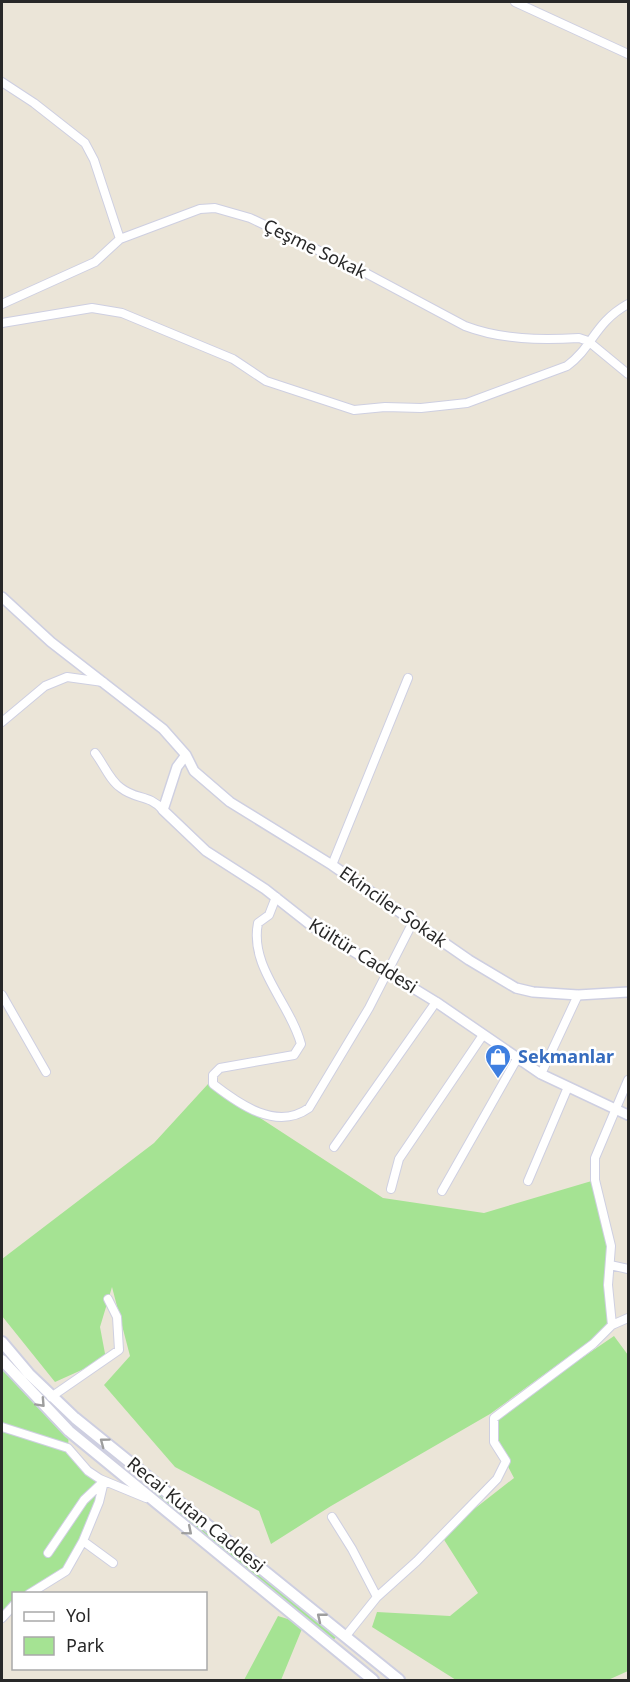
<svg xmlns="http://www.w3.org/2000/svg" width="630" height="1682" viewBox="0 0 630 1682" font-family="'Noto Sans',sans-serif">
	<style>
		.green { fill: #a5e393 }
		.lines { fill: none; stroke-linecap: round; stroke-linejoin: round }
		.minor-casing { stroke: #cecfe1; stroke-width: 10 }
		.tertiary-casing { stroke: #cecfe1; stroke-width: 12 }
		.secondary-casing { stroke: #cecfe1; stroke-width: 14 }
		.minor { stroke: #fff; stroke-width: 8 }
		.tertiary { stroke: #fff; stroke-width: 9 }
		.secondary { stroke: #fff; stroke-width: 10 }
		.oneway { stroke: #9e9e9e }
		.labels { text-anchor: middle; stroke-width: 5; stroke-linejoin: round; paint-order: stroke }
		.street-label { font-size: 18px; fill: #282828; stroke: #fff }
		.shop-label { font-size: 18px; font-weight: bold; fill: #366cbe; stroke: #fff; text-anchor: start }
	</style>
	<rect width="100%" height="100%" fill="#ebe5d8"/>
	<path class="green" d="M208 1084 383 1198 484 1213 595 1180 611 1246 612 1325 490 1414 331 1506 271 1544 259 1511 175 1467 104 1385 130 1356 112 1287 100 1327 106 1359 55 1382 2 1316V1259L154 1143Z
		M614 1336 628 1355V1671L608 1680H456L372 1627 377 1612 450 1616 478 1593 441 1535 514 1478 499 1449 494 1418Z
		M2 1358 69 1431 68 1448 104 1481C100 1499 77 1561 65 1572 51 1584 31 1593 14 1594L13 1605 2 1618Z
		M154 1487 336 1637 332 1642 150 1492Z
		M278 1616 304 1624 281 1680H244Z"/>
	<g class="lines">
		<defs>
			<path id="minor" d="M515 2 628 54
				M2 82 34 103 85 143 94 160 120 239
				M2 304 95 262 120 239 200 209 215 208 250 218 362 271 465 326C502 340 541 340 579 338L588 341 628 374
				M2 323 92 308 122 313 233 359 266 381 354 410 385 407 421 408 467 403 567 366C593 347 594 323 628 304
				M2 722 45 686 67 677 103 682
				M95 753C103 763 110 781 121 788 136 800 149 794 163 810
				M332 865 408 678
				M276 897 269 915 258 923C249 967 290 1003 301 1044L294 1055 220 1068 213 1075V1084C240 1105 277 1131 309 1108L369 1008 414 920
				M2 995 46 1072
				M541 1074 578 995
				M334 1147 436 1002
				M528 1181 568 1087
				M391 1189 399 1159 483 1035
				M442 1191 518 1057
				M610 1265 628 1269
				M612 1325 628 1318
				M51 1397 119 1350 117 1317 108 1299
				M2 1427 68 1448 88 1471 100 1479 146 1498
				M104 1481 99 1502 83 1541 113 1563
				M332 1517 352 1549 377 1597
				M48 1553 84 1500 103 1482
				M29 1594 66 1571 83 1541
				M2 1618 14 1605
				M345 1637 377 1597 417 1561 497 1479 506 1461 494 1442V1418L593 1344 612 1325 608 1285 611 1246 595 1180V1158L628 1080"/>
			<path id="tertiary" d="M2 597 51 642 163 729 186 755 194 771 230 802 332 865 469 960 516 988 533 992 578 995 628 992
				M186 755 177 767 163 810 206 851 265 889 312 926 436 1002 541 1074 628 1115"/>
			<path id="secondary" d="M2 1342 29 1374 75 1418 399 1680
				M2 1360 69 1431 373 1680"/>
		</defs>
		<use href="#minor" class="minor-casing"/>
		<use href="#tertiary" class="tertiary-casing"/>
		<use href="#secondary" class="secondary-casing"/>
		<use href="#minor" class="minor"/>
		<use href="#tertiary" class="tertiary"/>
		<use href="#secondary" class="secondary"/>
	</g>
	<defs><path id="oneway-chevron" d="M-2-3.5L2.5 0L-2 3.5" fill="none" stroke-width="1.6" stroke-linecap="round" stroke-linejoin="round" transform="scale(1.5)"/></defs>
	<g class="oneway">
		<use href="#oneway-chevron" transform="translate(41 1403) rotate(47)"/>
		<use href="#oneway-chevron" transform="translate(104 1442) rotate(-143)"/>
		<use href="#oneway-chevron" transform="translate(188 1531) rotate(40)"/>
		<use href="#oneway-chevron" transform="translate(321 1617) rotate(-141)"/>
	</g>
	<defs>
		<symbol id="shop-pin" viewBox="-11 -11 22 30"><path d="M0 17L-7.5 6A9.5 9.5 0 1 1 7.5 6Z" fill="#3f7fe0" stroke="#fff"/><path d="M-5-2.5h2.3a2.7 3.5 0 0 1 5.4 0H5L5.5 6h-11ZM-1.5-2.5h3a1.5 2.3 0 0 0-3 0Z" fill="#fff"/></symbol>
	</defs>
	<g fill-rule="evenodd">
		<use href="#shop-pin" x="483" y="1042" width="30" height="40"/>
	</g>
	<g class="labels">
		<g class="street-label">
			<text transform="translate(315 249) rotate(26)" y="6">Çeşme Sokak</text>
			<text transform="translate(393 907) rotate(35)" y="6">Ekinciler Sokak</text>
			<text transform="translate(363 956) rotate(32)" y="6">Kültür Caddesi</text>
			<text transform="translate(196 1515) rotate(39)" y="6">Recai Kutan Caddesi</text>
		</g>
		<g class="shop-label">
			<text x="518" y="1063">Sekmanlar</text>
		</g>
	</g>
	<rect width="630" height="1682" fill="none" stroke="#282828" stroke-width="6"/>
	<rect x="12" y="1592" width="195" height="78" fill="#ffffff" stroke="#a9a9a9" stroke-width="1.5"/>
	<rect x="24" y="1612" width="30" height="9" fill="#ffffff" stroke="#a9a9a9" stroke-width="1.5"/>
	<text x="66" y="1622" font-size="18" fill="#282828">Yol</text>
	<rect x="24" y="1637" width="30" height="18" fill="#a5e393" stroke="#a9a9a9" stroke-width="1.5"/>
	<text x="66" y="1652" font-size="18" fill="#282828">Park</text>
</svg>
